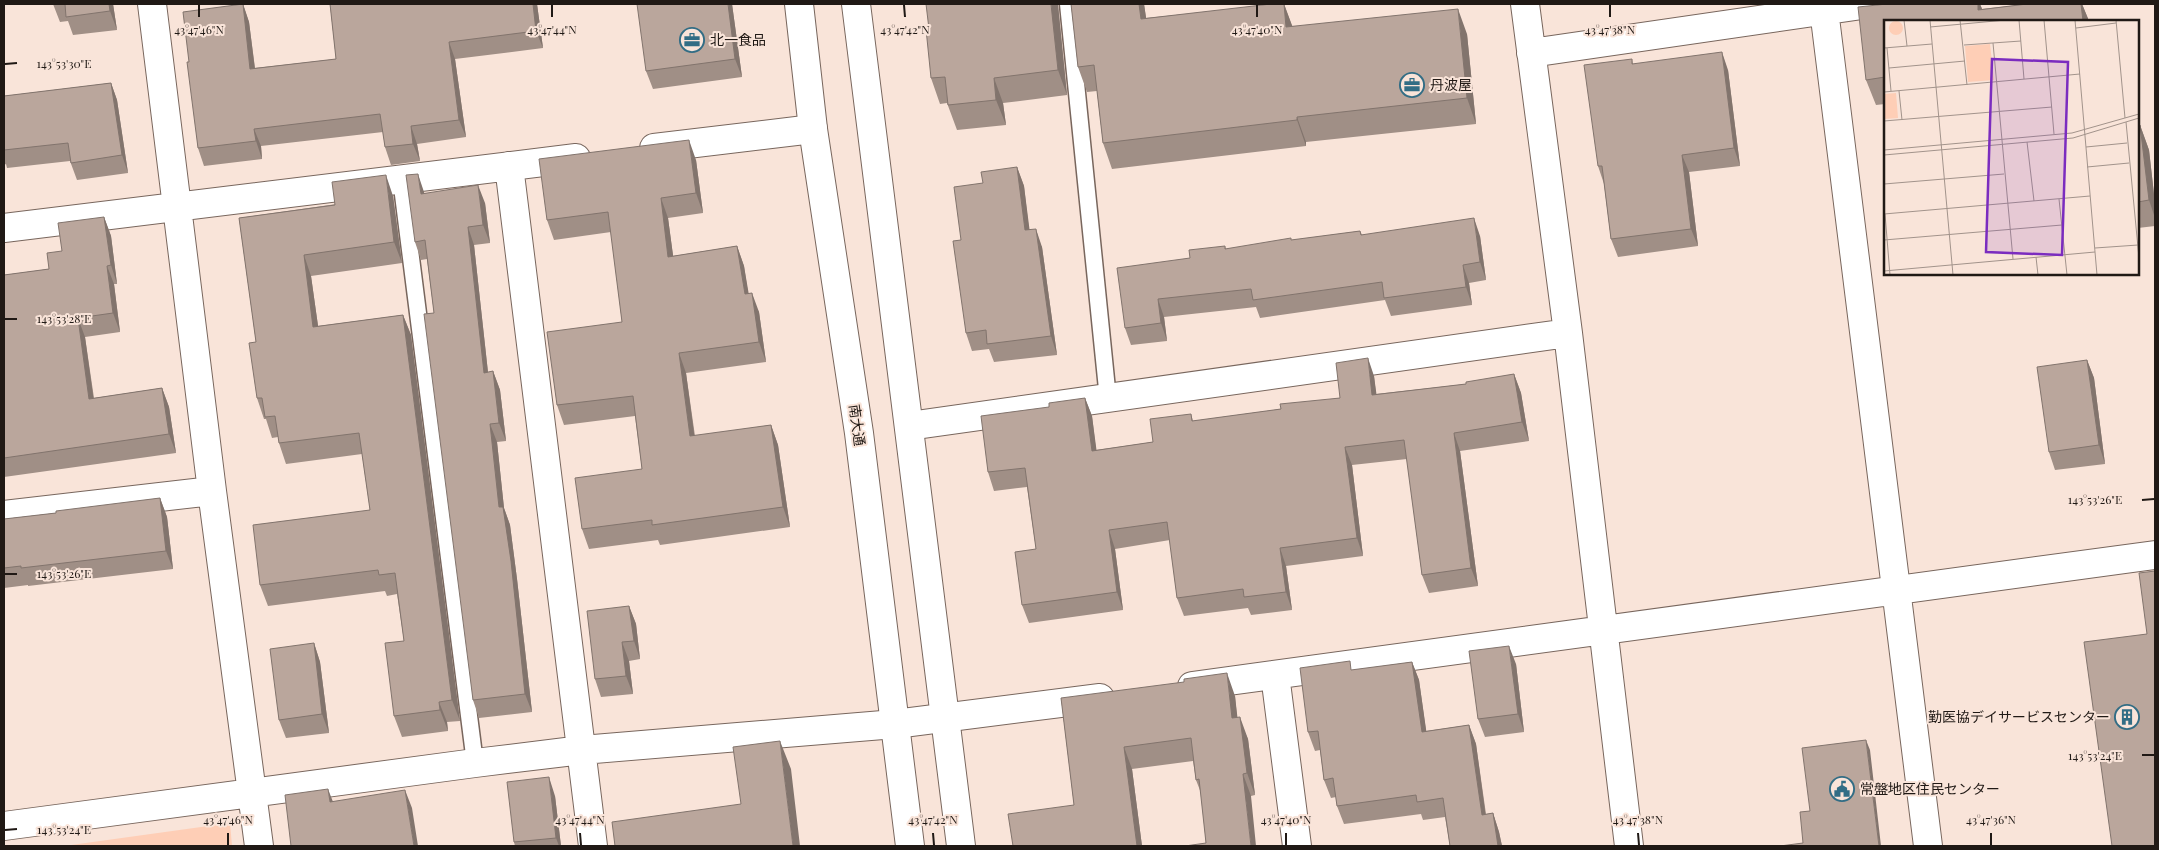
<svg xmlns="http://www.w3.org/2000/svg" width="2159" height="850" viewBox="0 0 2159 850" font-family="'Playfair Display','Noto Sans JP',serif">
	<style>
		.green { fill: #feceb6 }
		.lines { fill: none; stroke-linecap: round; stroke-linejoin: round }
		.lane-casing { stroke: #78665d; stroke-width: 19 }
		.street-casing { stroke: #78665d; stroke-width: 30 }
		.secondary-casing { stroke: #78665d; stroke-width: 30 }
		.lane { stroke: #fff; stroke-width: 16 }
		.street { stroke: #fff; stroke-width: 28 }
		.secondary { stroke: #fff; stroke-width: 28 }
		.wall { fill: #a08f86 }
		.shaded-wall { fill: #82746d }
		.building { fill: #baa69c; stroke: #82746d }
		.ticks { fill: none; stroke: #201915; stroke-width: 2 }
		.labels { text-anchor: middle; stroke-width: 4; stroke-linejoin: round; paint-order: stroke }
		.poi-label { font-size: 14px; fill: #201915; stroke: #f9e4d9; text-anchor: start }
		.street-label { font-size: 14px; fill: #201915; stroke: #f9e4d9 }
		.inset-road { fill: none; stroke: #a2938b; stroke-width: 1 }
		.view { fill: #7b2cbf; fill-opacity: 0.15; stroke: #7b2cbf; stroke-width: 2.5 }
		.inset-edge { fill: none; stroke: #201915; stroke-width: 2.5 }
		.ticks-label { font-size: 12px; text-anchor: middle; fill: #201915; stroke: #f9e4d9; stroke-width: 4; stroke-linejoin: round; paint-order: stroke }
	</style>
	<rect width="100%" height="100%" fill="#f9e4d9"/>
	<path class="green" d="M230 823 232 846H64Z"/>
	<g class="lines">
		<defs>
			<path id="lane" d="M1068 4 1108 399
				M401 179 475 763"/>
			<path id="street" d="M152 4 212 491 259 846
				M1525 4 1568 333 1629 846
				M1824 10 1928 846
				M1531 53 1869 4
				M654 148 813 129
				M509 166 593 846
				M4 228 576 158
				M909 426 1568 333
				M4 515 212 491
				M1275 675 1297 846
				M1192 686 2155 555
				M4 826 475 763 582 750 895 724 1100 698"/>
			<path id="secondary" d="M799 4 813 129 859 433 910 846
				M856 4 961 846"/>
		</defs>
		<use href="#lane" class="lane-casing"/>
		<use href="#street" class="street-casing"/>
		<use href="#secondary" class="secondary-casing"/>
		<use href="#lane" class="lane"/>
		<use href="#street" class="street"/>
		<use href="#secondary" class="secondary"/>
	</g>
	<path class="wall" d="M53 4H113L117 30 73 35 68 21 60 22Z
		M243 4 249 22 255 68 336 59 330 4H537L543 48 455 59 466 137 417 144 420 161 391 165 385 147 383 132 261 146 262 159 204 166 198 148 189 62Z
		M732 4 742 77 653 89 646 71Z
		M1071 4H1144L1146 18 1284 4 1292 26 1467 34 1476 124 1306 142V146L1112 169 1103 143 1097 91 1087 92 1078 67Z
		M1887 4H1980L1982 9 2027 4H2082L2089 21H1885V104L1876 105 1866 80Z
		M1058 5 1067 95 1003 103 1006 125 957 130 947 103 940 104 931 78Z
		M1632 59 1633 64 1728 70 1740 166 1689 172 1698 246 1618 257 1611 239 1604 184 1598 166Z
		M111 83 117 100 128 173 77 180 70 161 7 168 6 164 4 165V96Z
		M2138 125H2140L2149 150 2155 203V226L2138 228Z
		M696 160 703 213 668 218 673 256 737 246 744 266 748 293 759 312 766 362 686 373 695 436 771 425 778 445 790 527 660 545 658 540 589 549 582 529 642 469 635 416 564 425 557 405 622 322 611 232 554 240 547 220Z
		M1017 167 1024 186 1029 230 1042 247 1057 355 994 362 989 349 972 351 966 333 961 240 983 183Z
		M425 193 485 203 490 243 474 245 488 372 493 371 500 390 506 441 497 442 504 508 510 525 517 579 532 712 479 718 473 700 434 313 427 259 421 260 415 242Z
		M393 196 402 263 311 276 318 326 403 315 411 335 460 721 447 722 448 731 402 737 394 716 404 641 397 594 387 596 385 591 268 606 260 585 370 510 362 454 286 464 279 443 278 437 272 438 266 419H264L257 398 256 342 239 218Z
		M104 217 111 236 117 284H114L120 332 85 337 94 398 162 388 169 407 176 453 4 477V275L49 269 62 251Z
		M1360 231 1362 235 1480 236 1486 280 1469 283 1472 305 1391 316 1385 300 1260 318 1256 307 1164 317 1167 341 1131 345 1125 328 1190 258 1225 246 1226 249Z
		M2087 360 2094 378 2105 464 2055 470 2049 452Z
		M1514 374 1521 393 1529 441 1460 451 1478 586 1429 593 1422 575 1407 459 1352 465 1363 556 1286 566 1292 610 1251 615 1248 608 1184 616 1177 598 1170 540 1115 549 1123 610 1029 623 1022 605 1036 549 1027 487 994 491 988 472 1049 407 1085 398 1092 416 1096 450 1153 442 1191 414 1193 421 1281 409 1340 398 1374 376 1376 394 1466 384Z
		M160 498 167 517 173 569 28 586V585L4 588V519L56 513Z
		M629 606 636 624 640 659 629 661 633 694 601 697 595 679Z
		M314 643 320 662 329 733 286 738 279 720Z
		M1412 662 1419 680 1426 731 1469 725 1476 744 1486 814 1493 813 1499 832 1502 846H1450L1445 817 1423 820 1421 814 1344 824 1337 806 1336 797 1331 798 1324 780 1320 750 1315 751 1308 732 1353 670Z
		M1516 664 1524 732 1485 737 1478 719Z
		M1235 696 1237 717 1248 739 1255 795 1251 796 1206 843 1201 793 1196 780 1193 761 1132 769 1142 846H1013L1074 805 1061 698Z
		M555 796 561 846H515L514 842Z"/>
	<path class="shaded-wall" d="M109 4H113L117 30 110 11Z
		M243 4 249 22 257 86 250 69Z
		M533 4H537L543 48 536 31Z
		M728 4H732L742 77 735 59Z
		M1051 4H1059L1058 5 1067 95 1058 70Z
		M1139 4H1144L1150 44 1141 19Z
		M1284 4 1293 28 1286 27Z
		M1978 4H1980L1986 19 1978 10Z
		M2081 4H2082L2089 21H2083Z
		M1458 9 1467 34 1476 124 1467 98Z
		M449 42 455 59 466 137 459 120Z
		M1722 52 1728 70 1740 166 1734 148Z
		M994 78 1003 103 1006 125 996 100Z
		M111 83 117 100 128 173 122 155Z
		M1297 117 1306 142V146L1297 120Z
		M2140 125 2149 150 2155 203V218L2149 200Z
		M411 126 417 144 420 161 413 144Z
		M254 129 261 146 262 159 256 141Z
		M689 140 696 160 703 213 696 193Z
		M1682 155 1689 172 1698 246 1691 229Z
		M1017 167 1024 186 1032 249 1025 230Z
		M418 174 424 192 427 212 421 194Z
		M386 175 393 196 402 263 394 242Z
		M478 185 485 203 490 243 483 225Z
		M661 198 668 218 676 277 668 257Z
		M104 217 111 236 117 284 111 265Z
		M1474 218 1480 236 1486 280 1480 262Z
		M468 227 474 245 490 391 484 373Z
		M1036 229 1042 247 1057 355 1051 336Z
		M737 246 744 266 752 313 745 294Z
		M304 255 311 276 321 347 313 327Z
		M1463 265 1469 283 1472 305 1466 287Z
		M107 266 114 284 120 332 113 313Z
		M752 293 759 312 766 362 759 342Z
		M1158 299 1164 317 1167 341 1161 323Z
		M403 315 411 335 460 721 452 700Z
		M78 318 85 337 96 417 89 399Z
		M679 353 686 373 697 456 690 436Z
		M1368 358 1374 376 1379 413 1372 395Z
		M2087 360 2094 378 2105 464 2099 445Z
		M493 371 500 390 506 441 499 423Z
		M1514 374 1521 393 1529 441 1522 422Z
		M162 388 169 407 176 453 169 434Z
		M1085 398 1092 416 1099 469 1092 451Z
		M490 424 497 442 504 508 510 525 517 579 532 712 525 694 499 507Z
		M771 425 778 445 790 527 783 507Z
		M1454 433 1460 451 1478 586 1471 568Z
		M1345 447 1352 465 1363 556 1357 538Z
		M160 498 167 517 173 569 166 551Z
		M1109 530 1115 549 1123 610 1117 592Z
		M1280 548 1286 566 1292 610 1286 592Z
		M629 606 636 624 640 659 634 641Z
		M622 642 629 661 633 694 626 676Z
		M314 643 320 662 329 733 322 714Z
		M1509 646 1516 664 1524 732 1518 714Z
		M1412 662 1419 680 1429 750 1422 732Z
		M1227 673 1235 696 1240 740 1232 718Z
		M439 702 447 722 448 731 440 710Z
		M1240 717 1248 739 1255 795 1247 773Z
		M1469 725 1476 744 1488 833 1482 815Z
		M1866 740 1870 750 1881 846H1879Z
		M780 741 791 769 800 846H793Z
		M1124 747 1132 769 1142 846H1137Z
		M1243 774 1251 796 1256 846H1251Z
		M549 777 555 796 561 846H559L556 838Z
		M328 789 335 807 330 802Z
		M405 790 412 808 418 846H414Z
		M1493 813 1499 832 1502 846H1498Z"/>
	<path class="building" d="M65 4H109L110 11 66 17Z
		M243 4 250 69 336 59 330 4H533L536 31 449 42 459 120 411 126 413 144 385 147 380 114 254 129 256 141 198 148 187 62H189L183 12Z
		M637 4H728L735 59 646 71Z
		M926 4H1051L1058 70 994 78 996 100 948 105 945 77 931 78 926 29H929Z
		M1071 4H1139L1141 19 1271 4H1284L1286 27 1458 9 1467 98 1297 117V120L1103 143 1094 65 1078 67Z
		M1887 4H1978V10L2027 4H2081L2083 21H1885V77L1866 80 1858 7Z
		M1722 52 1734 148 1682 155 1691 229 1611 239 1602 166H1598L1584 65 1632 59V64Z
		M111 83 122 155 71 163 68 143 4 150V96Z
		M2138 125H2140L2149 200 2138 202Z
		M689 140 696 193 661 198 668 257 737 246 745 294 752 293 759 342 679 353 690 436 771 425 783 507 652 525V520L582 529 575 478 642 469 633 396 557 405 547 332 622 322 608 212 547 220 539 159Z
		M1017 167 1025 230 1036 229 1051 336 987 344 986 330 966 333 953 241 961 240 954 187 983 183 981 172Z
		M418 174 421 194 478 185 483 225 468 227 484 373 493 371 499 423 490 424 499 507H503L511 561 525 694 473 700 424 314 434 313 425 240 415 242 406 175Z
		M386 175 394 242 304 255 313 327 403 315 452 700 439 702 440 710 394 716 385 643 404 641 395 573 379 575 378 570 260 585 253 525 370 510 359 433 279 443 275 416 265 417 262 398H257L249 343 256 342 239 218 335 205 332 182Z
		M104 217 111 265 107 266 113 313 78 318 89 399 162 388 169 434 4 458V275L49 269 47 253 62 251 58 223Z
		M1474 218 1480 262 1463 265 1466 287 1384 298 1382 282 1253 300 1251 289 1158 299 1161 323 1125 328 1117 268 1190 258 1189 250 1225 246V249L1291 238V240L1360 231 1361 235Z
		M1368 358 1372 395 1466 384V382L1514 374 1522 422 1454 433 1471 568 1422 575 1404 440 1345 447 1357 538 1280 548 1286 592 1244 597 1243 589 1177 598 1167 522 1109 530 1117 592 1022 605 1015 552 1036 549 1025 468 988 472 981 416 1049 407V403L1085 398 1092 451 1153 442 1150 419 1191 414 1192 421 1281 409 1280 404 1340 398 1336 363Z
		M2087 360 2099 445 2049 452 2037 367Z
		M160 498 166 551 21 568V566L4 568V519L56 513V511Z
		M2155 571V846H2112L2084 642 2147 634 2139 573Z
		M629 606 634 641 622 642 626 676 595 679 587 611Z
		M314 643 322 714 279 720 270 649Z
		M1509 646 1518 714 1478 719 1469 651Z
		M1350 661 1351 670 1412 662 1422 732 1469 725 1482 815 1493 813 1498 846H1450L1443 798 1417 802 1416 795 1337 806 1333 778 1324 780 1318 731 1308 732 1300 668Z
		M1227 673 1232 718 1240 717 1247 773 1243 774 1251 846H1185L1206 843 1199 779 1196 780 1191 738 1124 747 1137 846H1013L1008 814 1074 805 1061 698 1184 682V679Z
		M1866 740 1879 846H1780L1803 843 1800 812 1810 811 1802 748Z
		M780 741 793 846H615L612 822 741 804 733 747Z
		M549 777 556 838 514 842 507 782Z
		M328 789 330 802 405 790 414 846H291L285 795Z"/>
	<path class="ticks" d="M199 5V17M552 5V17M904 5 905 17M1257 5V17M1610 5V17M5 64 17 63M5 319H17M2142 500 2154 499M5 574H17M2142 755H2154M5 830 17 829M228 833V845M580 833 581 845M933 833 934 845M1286 833V845M1638 833 1639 845M1991 833V845"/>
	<defs>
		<symbol id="office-ring" viewBox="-11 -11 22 22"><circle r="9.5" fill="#f9e4d9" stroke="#326d85" stroke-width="1.5"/><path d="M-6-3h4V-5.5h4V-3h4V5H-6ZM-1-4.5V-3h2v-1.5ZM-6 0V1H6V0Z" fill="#326d85"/></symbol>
		<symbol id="building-ring" viewBox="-11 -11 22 22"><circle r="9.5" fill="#f9e4d9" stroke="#326d85" stroke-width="1.5"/><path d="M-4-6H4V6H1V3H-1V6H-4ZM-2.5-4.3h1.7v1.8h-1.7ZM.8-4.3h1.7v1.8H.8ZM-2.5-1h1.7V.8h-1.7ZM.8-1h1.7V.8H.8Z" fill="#326d85"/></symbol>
		<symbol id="civic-ring" viewBox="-11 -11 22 22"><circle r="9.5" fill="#f9e4d9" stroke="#326d85" stroke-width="1.5"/><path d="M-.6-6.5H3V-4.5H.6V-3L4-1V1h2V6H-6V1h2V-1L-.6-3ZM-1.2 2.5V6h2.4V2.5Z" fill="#326d85"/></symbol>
	</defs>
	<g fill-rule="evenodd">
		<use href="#office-ring" x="678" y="26" width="28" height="28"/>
		<use href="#office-ring" x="1398" y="71" width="28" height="28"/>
		<use href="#building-ring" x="2113" y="703" width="28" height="28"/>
		<use href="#civic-ring" x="1828" y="775" width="28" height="28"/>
	</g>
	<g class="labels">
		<g class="poi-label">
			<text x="710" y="45">北一食品</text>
			<text x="1430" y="90">丹波屋</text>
			<text x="2110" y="722" text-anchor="end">勤医協デイサービスセンター</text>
			<text x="1860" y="794">常盤地区住民センター</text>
		</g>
		<g class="street-label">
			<text transform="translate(857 425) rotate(82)" y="5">南大通</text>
		</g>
	</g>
	<g transform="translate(1884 20)">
		<rect width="255" height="255" fill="#f9e4d9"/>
		<path d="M5 8a7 7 0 1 1 14 0a7 7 0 1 1-14 0ZM106 24 110 60 84 62 81 26ZM12 73 14 98 0 99V74Z" fill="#feceb6"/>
		<path class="inset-road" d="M20 0 23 26M46 0 69 255M76 0 83 65M135 0 140 59M160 0 170 114M191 0 213 255M232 0 241 98M46 7 122 0M192 8 232 3M109 23 129 239M80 25 137 21M0 28 48 24M3 28 7 71M5 48 81 41M15 71 18 100M0 72 196 54M0 101 168 87M242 102 255 238M143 122 150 181M202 127 243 123M0 130 188 113 255 94M0 135 189 118 255 98M203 147 245 143M0 164 120 154M175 179 183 255M0 194 206 176M1 194 6 255M0 220 178 205M211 228 254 225M152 237 154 255M0 251 211 232"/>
		<path class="view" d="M108 39 184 42 178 235 102 232Z"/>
		<rect width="255" height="255" class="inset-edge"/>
	</g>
	<g class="ticks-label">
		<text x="199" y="34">43°47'46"N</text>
		<text x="552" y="34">43°47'44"N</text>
		<text x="905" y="34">43°47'42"N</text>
		<text x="1257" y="34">43°47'40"N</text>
		<text x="1610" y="34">43°47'38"N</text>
		<text x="64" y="68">143°53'30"E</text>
		<text x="64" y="323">143°53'28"E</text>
		<text x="2095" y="504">143°53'26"E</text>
		<text x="64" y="578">143°53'26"E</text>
		<text x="2095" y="760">143°53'24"E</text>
		<text x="228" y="824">43°47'46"N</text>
		<text x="580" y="824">43°47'44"N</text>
		<text x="933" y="824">43°47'42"N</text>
		<text x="1286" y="824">43°47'40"N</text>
		<text x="1638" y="824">43°47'38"N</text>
		<text x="1991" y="824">43°47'36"N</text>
		<text x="64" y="834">143°53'24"E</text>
	</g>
	<rect width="2159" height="850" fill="none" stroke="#201915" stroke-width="10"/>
</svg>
